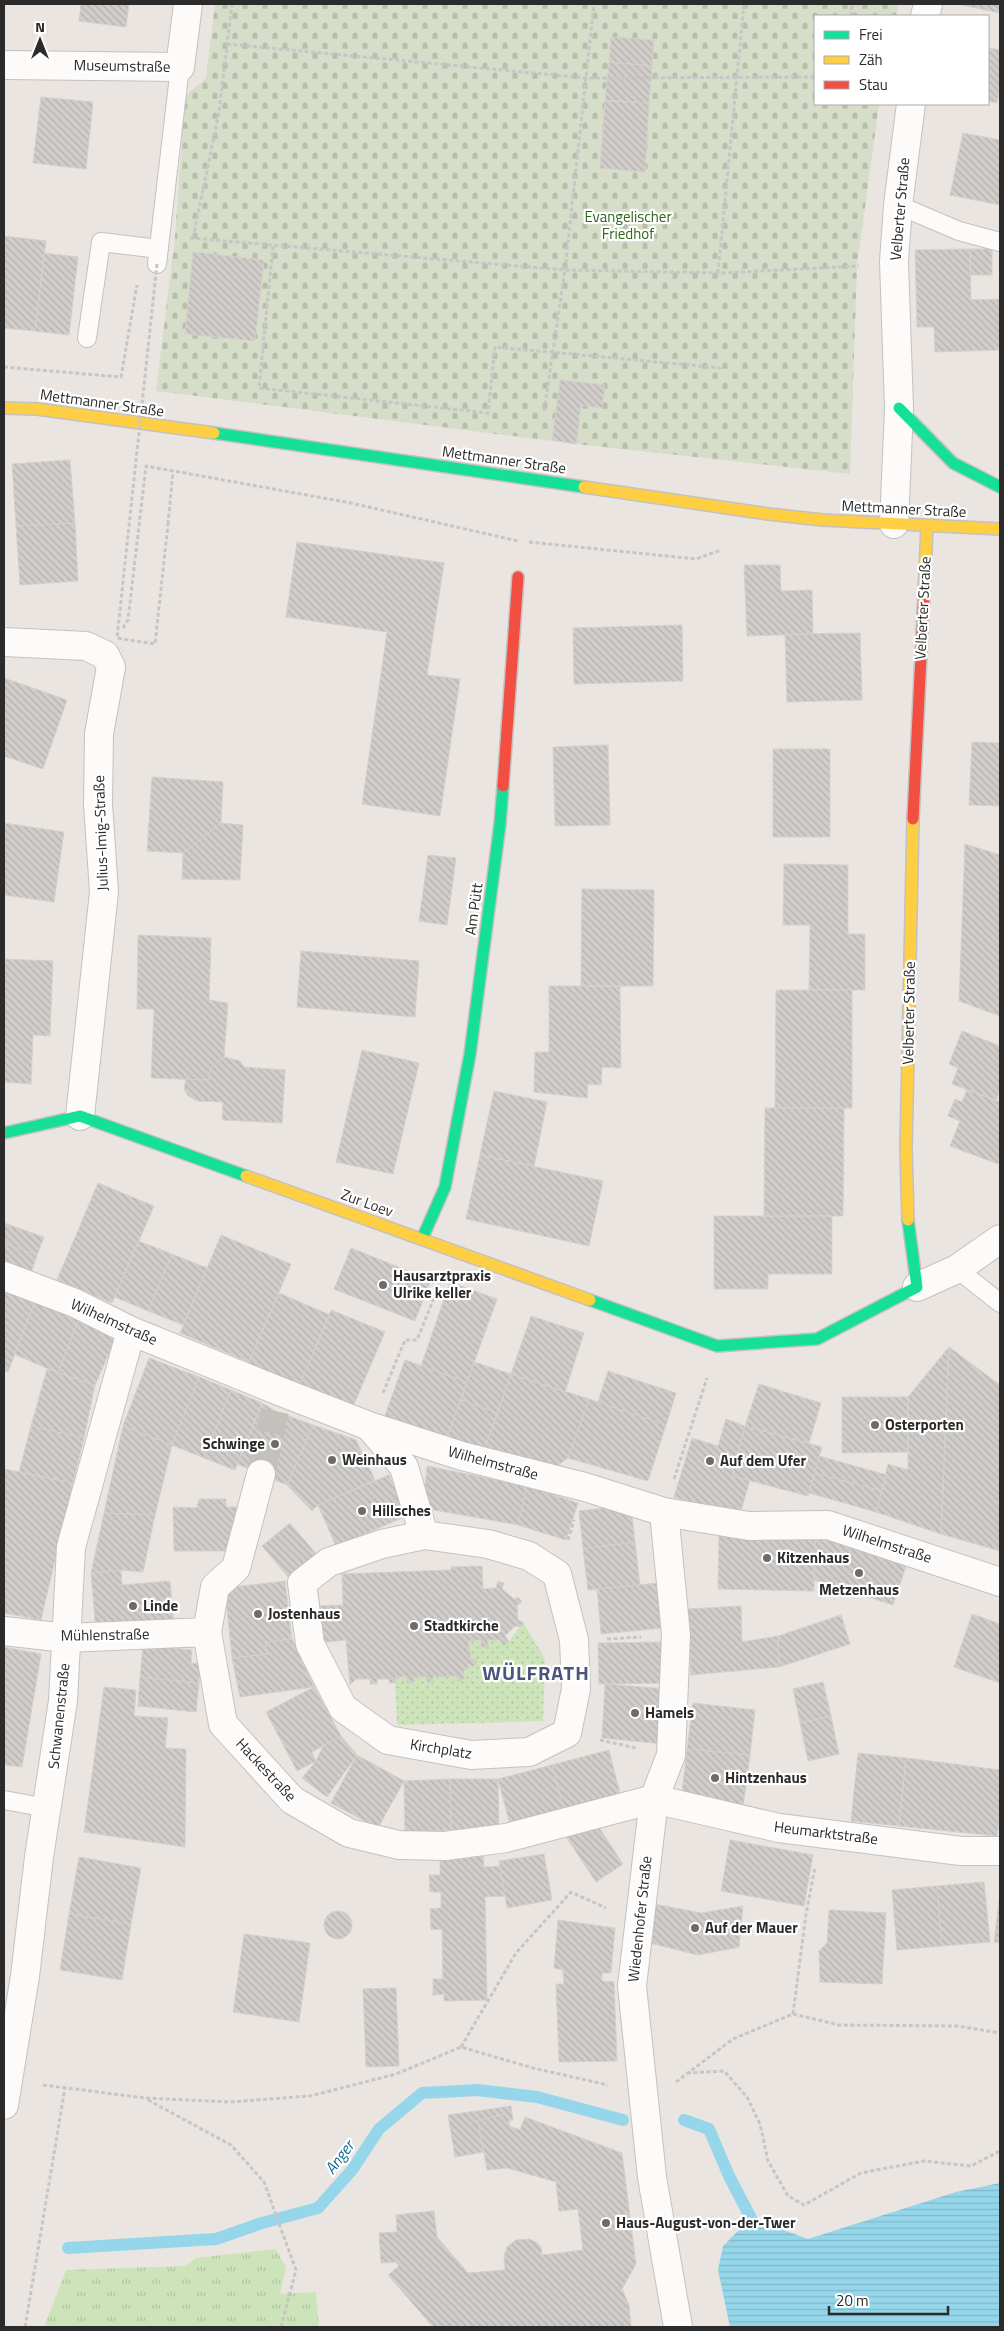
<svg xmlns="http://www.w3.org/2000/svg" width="1004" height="2331" viewBox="0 0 1004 2331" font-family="'Titillium Web',sans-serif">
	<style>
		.grass { fill: url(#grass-dots) }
		.cemetery { fill: url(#cemetery-stones) }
		.park { fill: url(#park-tufts) }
		.water { fill: url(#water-rules) }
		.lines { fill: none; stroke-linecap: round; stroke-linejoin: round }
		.stream { stroke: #95d6ea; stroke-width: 12 }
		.building { fill: url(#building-back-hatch); stroke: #d4d1cd }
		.street-tunnel { stroke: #c4c0bc; stroke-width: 28; stroke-dasharray: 28 14; stroke-linecap: butt }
		.lane-casing { stroke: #c3c1c1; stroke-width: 20 }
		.street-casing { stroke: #c3c1c1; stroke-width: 30 }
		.fast-casing { stroke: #c3c1c1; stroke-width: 14 }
		.slow-casing { stroke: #c3c1c1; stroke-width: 14 }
		.jam-casing { stroke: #c3c1c1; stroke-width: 14 }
		.path { stroke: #c6c6c6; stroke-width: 3; stroke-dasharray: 4 2.5; stroke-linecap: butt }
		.lane { stroke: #fcfbfa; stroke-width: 18 }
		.street { stroke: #fcfbfa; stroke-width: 28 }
		.fast { stroke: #16e098; stroke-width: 11 }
		.slow { stroke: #ffcf43; stroke-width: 11 }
		.jam { stroke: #f24e42; stroke-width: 11 }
		.path-bridge { stroke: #c6c6c6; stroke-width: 3; stroke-dasharray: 4 2.5; stroke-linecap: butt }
		.poi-dot { fill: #6e6c6a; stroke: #fff; stroke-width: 2 }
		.labels { text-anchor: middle; stroke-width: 4.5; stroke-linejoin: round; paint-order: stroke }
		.street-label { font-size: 15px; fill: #2b2b2b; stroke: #fff }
		.park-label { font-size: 15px; fill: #2d681b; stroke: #fff }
		.poi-label { font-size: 15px; font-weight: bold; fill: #2b2b2b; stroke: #fff; text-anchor: start }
		.water-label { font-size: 16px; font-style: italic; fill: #0e6f9b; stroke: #fff }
		.district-label { font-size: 20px; font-weight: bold; letter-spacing: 1px; fill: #4b557b; stroke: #fff }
	</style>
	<defs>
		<pattern id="grass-dots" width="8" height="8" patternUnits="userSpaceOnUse" patternTransform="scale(1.25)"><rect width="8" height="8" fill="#cde4ba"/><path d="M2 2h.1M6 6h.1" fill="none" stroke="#b0c4a0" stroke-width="1.8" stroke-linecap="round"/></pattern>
		<pattern id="cemetery-stones" width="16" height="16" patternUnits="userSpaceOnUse" patternTransform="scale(1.25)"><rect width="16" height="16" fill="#d6ddc8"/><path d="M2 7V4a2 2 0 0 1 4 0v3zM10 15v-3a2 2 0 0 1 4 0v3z" fill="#b8beac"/></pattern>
		<pattern id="park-tufts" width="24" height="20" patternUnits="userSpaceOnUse" patternTransform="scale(1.25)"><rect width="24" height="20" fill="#cde4ba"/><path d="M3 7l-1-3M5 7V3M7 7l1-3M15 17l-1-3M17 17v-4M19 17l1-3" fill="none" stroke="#b0c4a0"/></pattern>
		<pattern id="water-rules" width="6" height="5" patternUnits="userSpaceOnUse" patternTransform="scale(1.25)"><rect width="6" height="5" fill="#95d6ea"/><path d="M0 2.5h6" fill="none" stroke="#81b8c9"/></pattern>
		<pattern id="building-back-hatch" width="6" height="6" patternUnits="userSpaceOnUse" patternTransform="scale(1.25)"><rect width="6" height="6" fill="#d0cdca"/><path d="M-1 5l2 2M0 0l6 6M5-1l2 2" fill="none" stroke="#b3b0ae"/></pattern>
	</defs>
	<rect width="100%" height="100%" fill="#eae5e0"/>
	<path class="grass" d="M523 1622 545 1659 543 1721 397 1725 395 1677H426L427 1682H433V1677L456 1676 460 1682 465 1678 462 1673 470 1664 473 1667 477 1662 471 1658 468 1641 500 1640 503 1645 509 1642Z"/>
	<path class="cemetery" d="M215 4H899L896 16H815V104H879L857 266 850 474 576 444 156 391 175 237 185 96 206 78Z"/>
	<path class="park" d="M276 2249 286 2268 280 2294 316 2292 319 2327H44L66 2270 185 2266 196 2258Z"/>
	<path class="water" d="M1000 2183V2327H730L718 2270 723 2246 741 2228 761 2222 808 2239 956 2192Z"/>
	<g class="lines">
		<path class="stream" d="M684 2120 709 2129 729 2176 754 2224
			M68 2248 216 2239 262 2223 318 2208 352 2170 379 2129 422 2093 477 2090 537 2097 623 2120"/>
	</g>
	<path class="building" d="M81 4H129L126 27 79 21Z
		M957 4H1000V13Z
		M611 37 654 40 652 66 609 62Z
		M988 48 1000 50V87L997 103 988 101Z
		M609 62 652 66 649 103 605 100Z
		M41 97 93 102 86 169 33 163Z
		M605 101 649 103 645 172 600 168Z
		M963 133 1000 140V205L950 195Z
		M4 236 46 241 35 331 4 328Z
		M970 249 971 300 1000 299V350L935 352 934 327H917L915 250Z
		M970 249H992V275H970Z
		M193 252 264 260 255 341 185 334Z
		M44 253 78 257 69 335 35 331Z
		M560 380 605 385 602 408 581 405 576 444 552 440Z
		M70 460 75 523 16 526 12 464Z
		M75 523 78 581 20 585 16 526Z
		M297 542 444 563 427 675 460 679 440 816 362 804 387 632 286 617Z
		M744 565H780L781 591 812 590 813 634 747 636Z
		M682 625 683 681 574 684 573 628Z
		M860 633 862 700 787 702 785 634Z
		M4 678 67 700 43 769 4 756Z
		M972 742 1000 743V806L969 805Z
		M608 745 610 825 555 826 553 747Z
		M773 749H830V837H773Z
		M152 777 223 782 221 823 183 853 147 851Z
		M4 823 64 832 54 902 4 895Z
		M221 823 243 825 240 880 182 879 183 853Z
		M965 844 1000 855V1016L959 1001Z
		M428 855 456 858 447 925 419 921Z
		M784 864 848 865V934H865V990H809L810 925H783Z
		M582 889 654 890 653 986H581Z
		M138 935 211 938 209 1000 228 1003 224 1057 210 1069 209 1080 151 1078 154 1009H137Z
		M301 951 419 961 415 1017 297 1007Z
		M4 959 53 961 50 1036 33 1035 31 1084 4 1082Z
		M549 986H620L621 1068 602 1067 601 1085 588 1084 587 1098 534 1092 535 1052H549Z
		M776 990H852V1108H775Z
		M962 1031 1000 1046V1091L996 1100 952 1084 958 1068 949 1064Z
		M362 1050 419 1063 393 1174 336 1162Z
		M224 1057 240 1061 244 1067 285 1070 282 1123 222 1120 223 1102 197 1101 188 1096 184 1089 186 1079 209 1080 210 1069Z
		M967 1090 1000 1102V1157L998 1164 950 1146 960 1121 948 1116 955 1099 962 1102Z
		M494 1091 547 1102 534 1166 480 1155Z
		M765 1108H844L843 1216H764Z
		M480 1155 603 1181 589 1246 466 1219Z
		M98 1183 154 1206 112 1303 57 1280Z
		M714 1216H832V1274H768V1289H714Z
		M4 1223 44 1237 37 1255 4 1243Z
		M221 1235 291 1264 249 1362 180 1333Z
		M138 1241 172 1254 148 1311 115 1297Z
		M4 1243 37 1255 30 1276 4 1267Z
		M351 1248 431 1280 415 1321 334 1289Z
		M172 1254 207 1268 183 1325 148 1311Z
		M450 1282 497 1299 467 1382 421 1366Z
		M4 1287 36 1299 8 1372 4 1370Z
		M279 1293 330 1315 297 1390 246 1369Z
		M36 1299 80 1316 58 1373 14 1354Z
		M331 1310 385 1332 352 1409 299 1386Z
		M80 1316 119 1331 95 1385 58 1373Z
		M531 1316 584 1333 565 1392 511 1374Z
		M949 1347 1000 1385V1497L998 1503 1000 1504V1551L941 1534Z
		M949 1347 941 1534 876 1512 888 1464 908 1470V1397Z
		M149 1358 199 1377 172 1445 123 1426Z
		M405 1360 467 1382 446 1440 384 1418Z
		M474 1362 511 1374 498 1413 461 1400Z
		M47 1369 95 1385 84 1438 31 1426Z
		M608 1371 676 1393 666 1425 598 1402Z
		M511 1374 589 1399 568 1458 554 1468 483 1453Z
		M199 1377 231 1390 204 1458 172 1445Z
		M759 1384 821 1403 809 1443 745 1426Z
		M231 1390 262 1403 235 1470 204 1458Z
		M842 1397H908V1452L842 1453Z
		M589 1399 666 1425 648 1481 568 1458Z
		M461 1400 498 1413 483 1453 446 1440Z
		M262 1403 275 1411 313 1425 287 1485 237 1464Z
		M726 1419 745 1426 732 1476 750 1480 739 1517 674 1497 692 1438 718 1446Z
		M313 1425 356 1440 375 1480 318 1505 312 1511 287 1485Z
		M31 1426 84 1438 73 1483 19 1472Z
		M123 1426 172 1445 155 1515 104 1513Z
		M745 1426 822 1447 808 1496 732 1476Z
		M819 1456 887 1475 882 1491 815 1473Z
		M427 1466 527 1486 518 1525 423 1508Z
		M4 1469 73 1483 41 1620 4 1613Z
		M815 1473 882 1491 876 1512 809 1493Z
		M389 1475 407 1516 336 1546 318 1505Z
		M527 1486 578 1503 566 1540 518 1525Z
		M199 1499H226V1507H249L231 1551H174L173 1507 197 1508Z
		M631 1505 635 1542 583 1549 579 1511Z
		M104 1513 155 1515 143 1572 121 1570 91 1573Z
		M290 1523 317 1555 289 1578 262 1546Z
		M719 1534 815 1536 814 1591 718 1589Z
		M815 1536 906 1566 893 1605 814 1580Z
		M635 1542 640 1585 588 1590 583 1549Z
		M482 1566 483 1589 496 1588 498 1581 504 1583 502 1589 514 1599 518 1597 522 1602 517 1605 518 1620 523 1622 521 1627 515 1626 505 1636 509 1642 503 1646 500 1640H488V1647H481V1640L468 1641 471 1658 477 1662 473 1667 470 1664 462 1673 465 1678 459 1682 456 1676 433 1677V1682H427L426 1677H414V1683H407V1677H395L396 1683H389V1679H377V1684H370V1679H356L350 1685 346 1640 318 1643 314 1606 343 1605 342 1574 451 1570V1567Z
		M121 1570 122 1585 170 1581 174 1626 96 1632 91 1573Z
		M285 1581 292 1639 265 1642 267 1654 232 1658 225 1588Z
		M658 1583 662 1628 601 1634 597 1589Z
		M741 1606 742 1642 778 1636 779 1667 691 1675 688 1609Z
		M972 1614 1000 1624V1683L954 1667Z
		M841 1615 850 1644 779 1667 778 1636Z
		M292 1639 314 1687 240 1697 232 1658 267 1654 265 1642Z
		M667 1642 668 1683 599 1684 598 1643Z
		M143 1645 192 1650 191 1663 200 1664 199 1683 140 1677Z
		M4 1647 41 1654 22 1767 4 1765Z
		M140 1677 199 1683 196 1712 138 1706Z
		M823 1682 831 1716 800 1723 793 1689Z
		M605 1684 667 1689 664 1744 602 1738Z
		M104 1687 136 1690 134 1716 168 1718 165 1748 186 1749 185 1847 84 1832Z
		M314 1687 341 1736 312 1752 316 1761 297 1771 266 1712Z
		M693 1703 755 1710 750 1755 687 1749Z
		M831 1716 839 1754 808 1761 800 1723Z
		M341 1736 357 1755 327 1797 302 1778 316 1761 323 1746Z
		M687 1749 750 1755 743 1808 681 1801Z
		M609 1750 621 1797 564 1811 552 1765Z
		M858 1753 906 1758 899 1826 851 1821Z
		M357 1755 404 1781 378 1828 331 1803Z
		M906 1758 1000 1770V1816L997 1836 899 1826Z
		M552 1765 564 1811 510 1825 498 1779Z
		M450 1779H498L499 1830H451Z
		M450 1779 451 1830 405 1832 404 1781Z
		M594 1820 623 1864 596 1882 567 1838Z
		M730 1840 813 1855 804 1906 721 1891Z
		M483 1853 484 1867 500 1866 505 1896 485 1897 487 2000 444 2001V1994L433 1995V1979H443L442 1929 431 1930 430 1909 441 1908V1892H430L429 1875H440V1854Z
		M544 1854 552 1900 507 1908 499 1861Z
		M79 1857 141 1868 131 1924 69 1914Z
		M984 1882 990 1942 942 1946 937 1886Z
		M937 1886 942 1946 897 1950 892 1890Z
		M1000 1893V1943L994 1942Z
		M654 1904 701 1913 743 1906 739 1947 698 1955 646 1942Z
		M829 1910 886 1913 882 1984 820 1982 819 1951 827 1943Z
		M324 1925a14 14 0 1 1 28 0a14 14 0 1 1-28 0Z
		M69 1914 131 1924 122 1980 60 1970Z
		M558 1920 615 1928 611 1973H602V1981L614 1982 617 2061 559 2062 556 1984H564L563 1970 554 1968Z
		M244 1934 310 1943 299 2022 233 2012Z
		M396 1988 399 2066 366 2067 363 1989Z
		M511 2106 513 2120 509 2121 507 2114 478 2120 484 2152 455 2157 448 2115Z
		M507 2114 510 2126 520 2130 525 2117 622 2153 636 2264 622 2289 629 2305 631 2327H433L388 2275 399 2266 395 2262 381 2263 379 2233 397 2232 396 2215 434 2211 437 2237 468 2273 505 2270 504 2256 507 2247 516 2240 529 2239 536 2242 541 2247 542 2255 583 2250 578 2209 559 2211 556 2182 507 2168 487 2170 478 2120Z"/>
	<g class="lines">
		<path class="street-tunnel" d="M261 1474 275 1411"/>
		<defs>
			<path id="lane" d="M898 205 959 231 1000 242
				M157 264 180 67
				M87 338 101 242 159 249
				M957 1269 1000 1303
				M4 1800 47 1808"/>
			<path id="street" d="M925 16 928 4
				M4 65 180 67 188 4
				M894 524 899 408 894 262 898 205 911 104
				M4 642 86 646 105 655 111 667 99 734 98 804 104 892 80 1116
				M4 1276 75 1303 131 1331 279 1391 369 1426 462 1456 585 1487 664 1512 749 1526 828 1525 1000 1582
				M917 1287 957 1269 1000 1239
				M369 1426 404 1467 424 1535
				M261 1474 236 1568 215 1587 207 1632 223 1724 292 1800 349 1833 399 1845 445 1846 506 1838 654 1799 779 1828 961 1851H1000
				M664 1512 676 1635 671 1755 654 1799 632 1986 652 2177 678 2327
				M424 1535 488 1544 529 1556 557 1574 574 1640 576 1689 567 1733 529 1752 471 1755 388 1740 343 1708 310 1644 302 1583 329 1562 382 1544Z
				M4 1631 66 1638 207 1632
				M4 2105 25 1976 39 1857 63 1701 71 1547 131 1331"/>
			<path id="fast" d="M899 408 953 463 1000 487
				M214 433 584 487
				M4 1133 80 1116 246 1176
				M422 1239 445 1187 470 1054 500 824 503 786
				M590 1300 717 1346 817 1339 917 1287 908 1220"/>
			<path id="slow" d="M4 408 37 409 214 433
				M584 487 768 514 823 520 1000 529
				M924 594 927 526
				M246 1176 590 1300
				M908 1220 906 1149 913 819"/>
			<path id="jam" d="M503 786 518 577
				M913 819 924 594"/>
		</defs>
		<use href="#lane" class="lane-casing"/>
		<use href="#street" class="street-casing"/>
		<use href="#fast" class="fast-casing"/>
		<use href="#slow" class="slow-casing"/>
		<use href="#jam" class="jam-casing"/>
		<path class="path" d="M851 16 852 4
			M227 44 586 78 815 77
			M190 238 565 270 721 273 859 266
			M193 238 219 112 232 4
			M273 246 259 388 488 413 495 347 721 368
			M718 273 744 4
			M4 367 121 377 137 285
			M544 411 565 270 594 4
			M168 524 173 471
			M529 542 696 559 721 550
			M123 628 128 620 146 466 351 503 518 541
			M383 1393 405 1340H417L440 1283
			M674 1479 707 1378
			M568 1540 574 1520
			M607 1639 641 1637
			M600 1740 636 1748
			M793 2014 806 1914 815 1867
			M461 2047 516 1953 571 1892 606 1908
			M687 2073 724 2071 747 2097 760 2124 768 2161 788 2196 804 2205 861 2173 924 2161 971 2166 1000 2151
			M676 2082 733 2039 793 2014 839 2025 957 2026 1000 2033
			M43 2085 146 2098 230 2102 310 2096 396 2074 461 2047 533 2068 608 2085
			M148 2100 231 2145 264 2182 296 2270 281 2327
			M25 2327 65 2088"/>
		<use href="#lane" class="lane"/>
		<use href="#street" class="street"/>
		<use href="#fast" class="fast"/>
		<use href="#slow" class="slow"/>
		<use href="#jam" class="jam"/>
		<path class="path-bridge" d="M157 264 117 638 155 644 168 524"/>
	</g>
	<g class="poi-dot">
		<circle cx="383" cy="1285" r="5"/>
		<circle cx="875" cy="1425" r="5"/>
		<circle cx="275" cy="1444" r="5"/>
		<circle cx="332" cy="1460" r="5"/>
		<circle cx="710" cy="1461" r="5"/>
		<circle cx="362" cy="1511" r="5"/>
		<circle cx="767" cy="1558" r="5"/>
		<circle cx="859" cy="1573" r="5"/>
		<circle cx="133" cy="1606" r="5"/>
		<circle cx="258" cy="1614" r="5"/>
		<circle cx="414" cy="1626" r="5"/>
		<circle cx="635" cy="1713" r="5"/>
		<circle cx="715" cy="1778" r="5"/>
		<circle cx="695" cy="1928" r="5"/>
		<circle cx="606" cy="2223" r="5"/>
	</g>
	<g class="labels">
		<g class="street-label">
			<text transform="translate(122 66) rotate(1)" y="5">Museumstraße</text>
			<text transform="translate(900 209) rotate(-85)" y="5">Velberter Straße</text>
			<text transform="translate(102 403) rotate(8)" y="5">Mettmanner Straße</text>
			<text transform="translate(504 460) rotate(8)" y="5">Mettmanner Straße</text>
			<text transform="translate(904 509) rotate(3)" y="5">Mettmanner Straße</text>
			<text transform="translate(923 608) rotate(-87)" y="5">Velberter Straße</text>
			<text transform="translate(101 833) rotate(-92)" y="5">Julius-Imig-Straße</text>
			<text transform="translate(474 909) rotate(-82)" y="5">Am Pütt</text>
			<text transform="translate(909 1013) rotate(-89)" y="5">Velberter Straße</text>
			<text transform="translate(367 1203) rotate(20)" y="5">Zur Loev</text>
			<text transform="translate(114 1322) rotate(24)" y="5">Wilhelmstraße</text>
			<text transform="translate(493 1463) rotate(15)" y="5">Wilhelmstraße</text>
			<text transform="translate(887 1544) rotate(18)" y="5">Wilhelmstraße</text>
			<text transform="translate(105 1635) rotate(-1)" y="5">Mühlenstraße</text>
			<text transform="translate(59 1716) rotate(-84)" y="5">Schwanenstraße</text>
			<text transform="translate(441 1749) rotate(9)" y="5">Kirchplatz</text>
			<text transform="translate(266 1770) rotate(47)" y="5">Hackestraße</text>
			<text transform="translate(826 1833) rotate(7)" y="5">Heumarktstraße</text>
			<text transform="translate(640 1919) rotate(-84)" y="5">Wiedenhofer Straße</text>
		</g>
		<g class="park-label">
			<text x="628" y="222">Evangelischer<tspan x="628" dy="17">Friedhof</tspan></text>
		</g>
		<g class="poi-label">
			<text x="393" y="1281">Hausarztpraxis<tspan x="393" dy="17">Ulrike keller</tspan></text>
			<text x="885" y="1430">Osterporten</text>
			<text x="265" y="1449" text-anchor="end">Schwinge</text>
			<text x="342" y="1465">Weinhaus</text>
			<text x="720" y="1466">Auf dem Ufer</text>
			<text x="372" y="1516">Hillsches</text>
			<text x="777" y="1563">Kitzenhaus</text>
			<text x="859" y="1595" text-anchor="middle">Metzenhaus</text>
			<text x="143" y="1611">Linde</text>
			<text x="268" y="1619">Jostenhaus</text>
			<text x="424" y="1631">Stadtkirche</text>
			<text x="645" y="1718">Hamels</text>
			<text x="725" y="1783">Hintzenhaus</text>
			<text x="705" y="1933">Auf der Mauer</text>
			<text x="616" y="2228">Haus-August-von-der-Twer</text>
		</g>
		<g class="water-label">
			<text transform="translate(339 2157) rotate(-53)" y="6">Anger</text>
		</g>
		<g class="district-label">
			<text x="536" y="1680">WÜLFRATH</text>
		</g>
	</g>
	<rect width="1004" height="2331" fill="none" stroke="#2b2b2b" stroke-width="10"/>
	<rect x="814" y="15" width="175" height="90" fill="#ffffff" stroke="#aaaaaa"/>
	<rect x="824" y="31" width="25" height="8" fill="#16e098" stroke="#aaaaaa"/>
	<text x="859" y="40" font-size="15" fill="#2b2b2b">Frei</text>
	<rect x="824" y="56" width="25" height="8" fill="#ffcf43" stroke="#aaaaaa"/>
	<text x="859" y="65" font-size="15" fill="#2b2b2b">Zäh</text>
	<rect x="824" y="81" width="25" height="8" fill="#f24e42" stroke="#aaaaaa"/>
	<text x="859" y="90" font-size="15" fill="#2b2b2b">Stau</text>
	<g transform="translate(40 40)" stroke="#ffffff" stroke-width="4" paint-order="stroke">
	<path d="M0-4L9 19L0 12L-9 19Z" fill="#2b2b2b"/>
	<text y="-8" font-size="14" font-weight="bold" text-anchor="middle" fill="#2b2b2b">N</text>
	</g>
	<path d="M829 2306v8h119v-8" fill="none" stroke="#2b2b2b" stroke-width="2.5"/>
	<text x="836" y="2306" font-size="15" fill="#2b2b2b" stroke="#ffffff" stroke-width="4" paint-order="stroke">20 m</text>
</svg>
